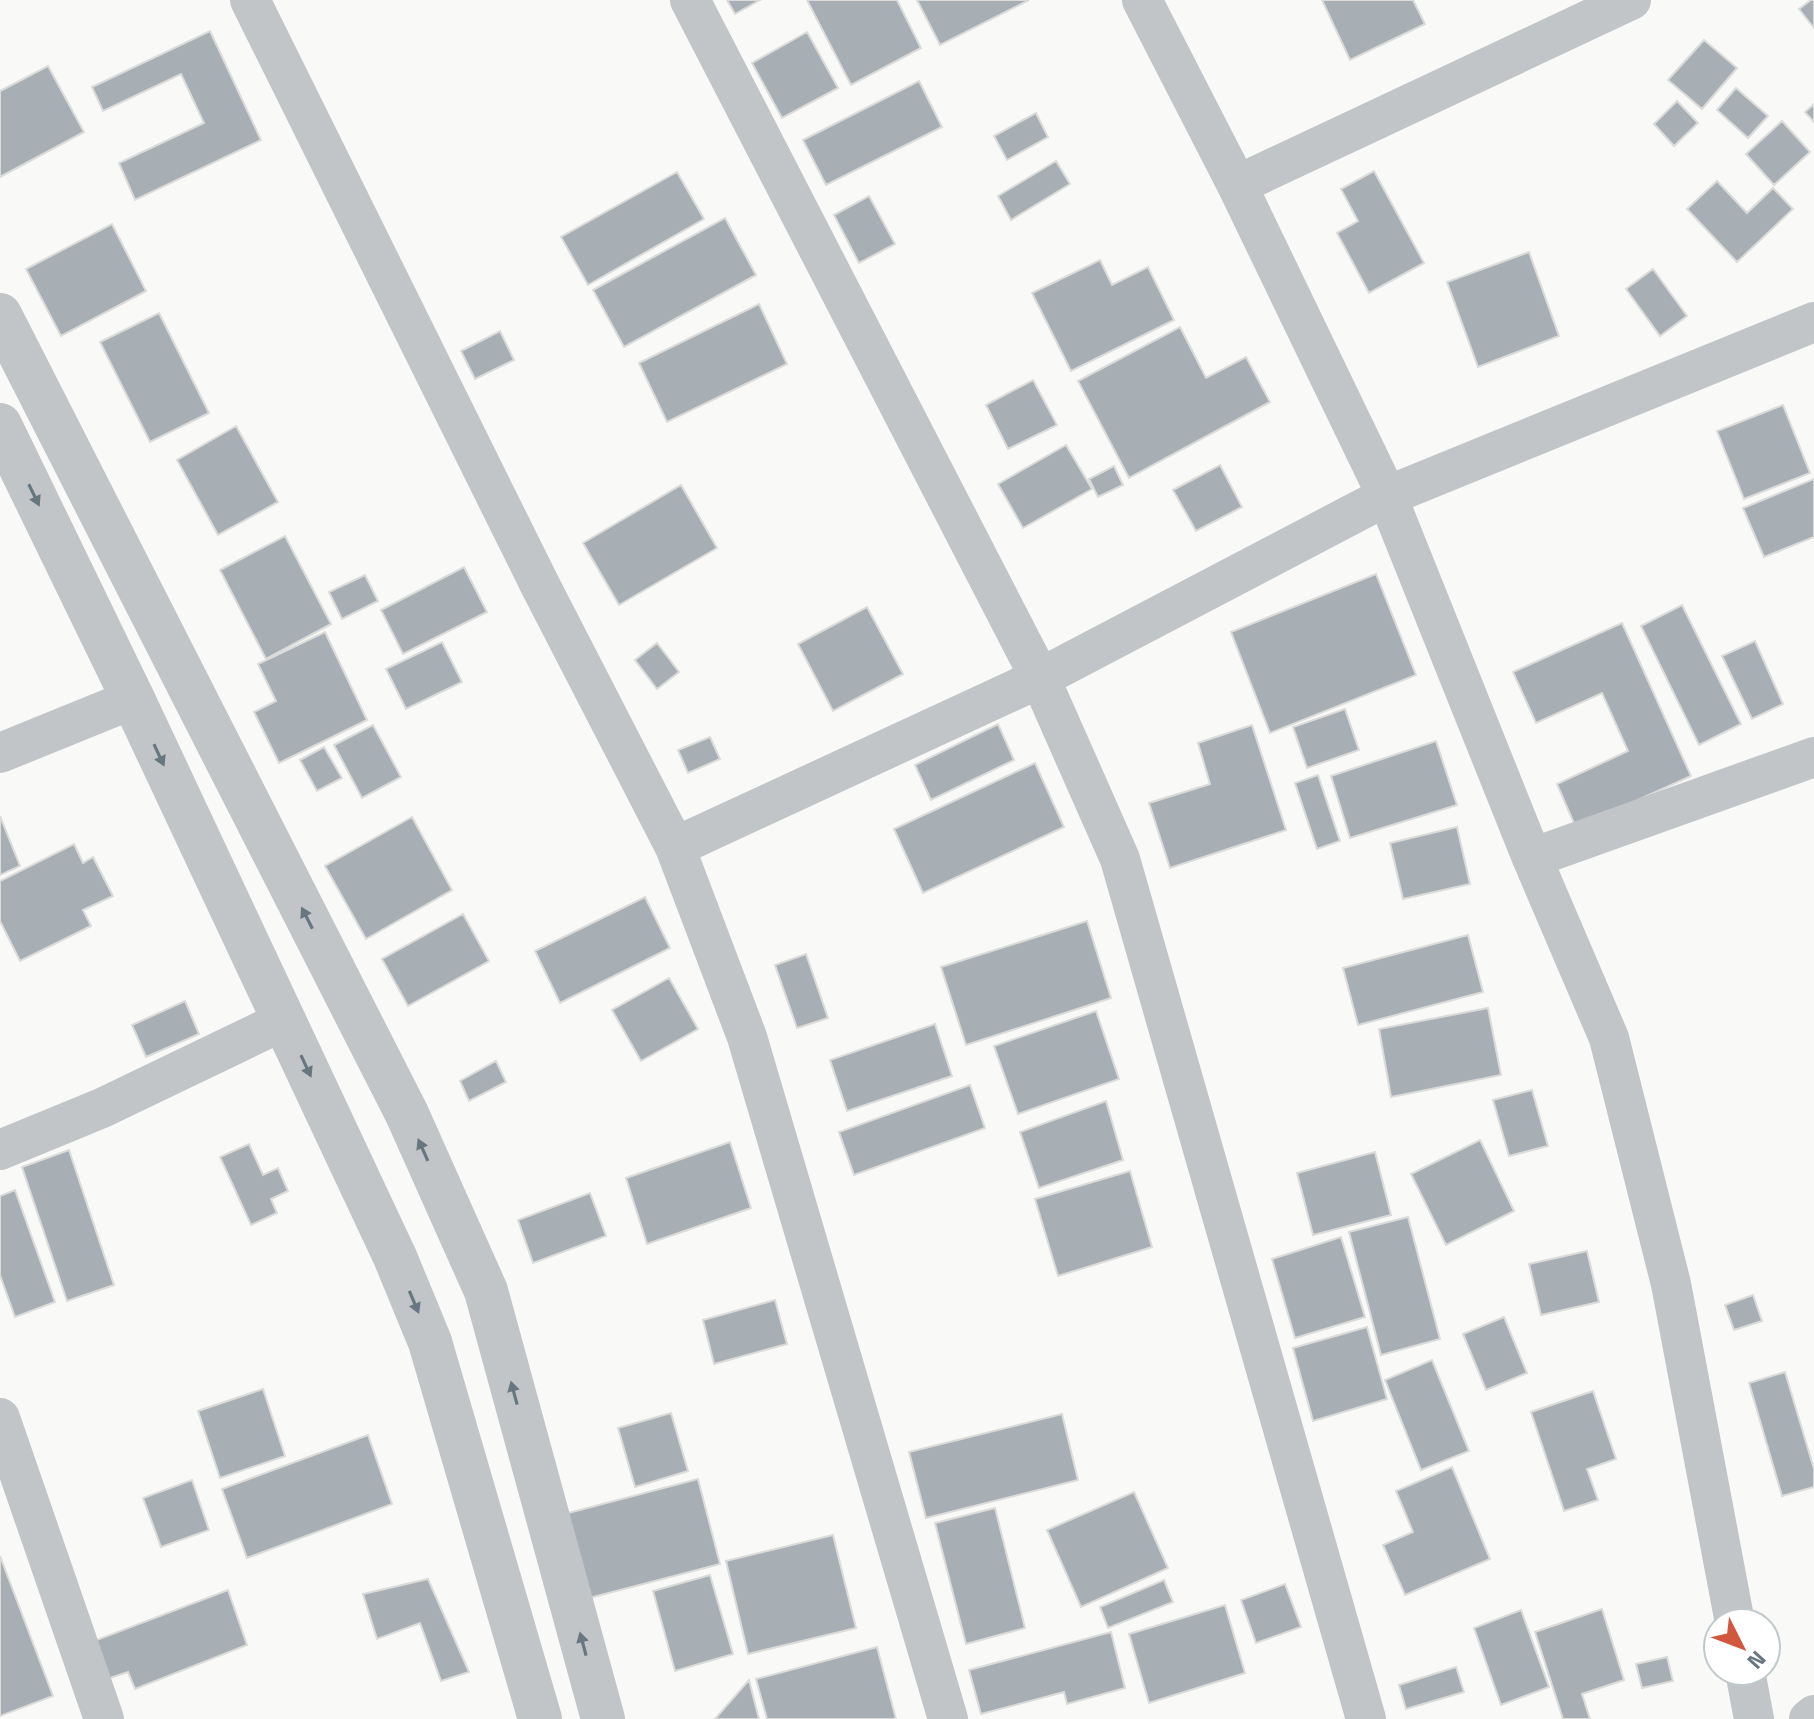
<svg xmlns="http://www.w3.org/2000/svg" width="1814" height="1719" viewBox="0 0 1814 1719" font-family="'Titillium Web',sans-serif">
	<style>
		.building { fill: #a7afb4; stroke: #dbdbda; stroke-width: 2 }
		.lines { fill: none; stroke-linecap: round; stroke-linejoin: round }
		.minor { stroke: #c1c5c8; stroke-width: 40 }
		.tertiary { stroke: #c1c5c8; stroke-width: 44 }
		.oneway { fill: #67777f }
	</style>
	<rect width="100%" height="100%" fill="#f9f9f8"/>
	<path class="building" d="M727 0H760L735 14Z
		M807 0H897L921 48 851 85Z
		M917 0H1029L940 45Z
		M1322 0H1413L1425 24 1350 60Z
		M1811 0H1814V28L1799 9Z
		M210 31 261 140 135 200 119 163 204 123 181 74 103 111 92 87Z
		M807 32 838 88 782 118 752 63Z
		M1704 40 1737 68 1702 109 1668 80Z
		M48 66 84 132 0 177V91Z
		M919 81 942 127 826 185 803 140Z
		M1736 88 1768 116 1748 138 1717 110Z
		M1677 101 1698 123 1674 146 1654 124Z
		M1814 104V122L1805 112Z
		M1036 113 1048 137 1007 160 994 136Z
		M1782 121 1810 152 1774 185 1746 154Z
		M1056 161 1070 184 1011 220 998 196Z
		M1374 171 1424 263 1369 293 1337 233 1358 221 1341 189Z
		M677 172 704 219 588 285 561 237Z
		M1717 181 1747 213 1773 188 1793 209 1737 262 1687 209Z
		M869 196 895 244 859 263 834 215Z
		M725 218 756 275 624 347 593 290Z
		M112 224 146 291 61 336 26 269Z
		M1529 252 1559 336 1478 367 1447 282Z
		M1100 260 1112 285 1148 267 1174 320 1071 371 1032 293Z
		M1653 269 1687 316 1660 336 1626 289Z
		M759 304 787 364 667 422 639 363Z
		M159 313 209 413 150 442 100 342Z
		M1180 327 1206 378 1246 357 1270 402 1129 478 1078 381Z
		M500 331 514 360 475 379 461 351Z
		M1033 380 1057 425 1008 449 986 405Z
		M1783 405 1810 473 1744 499 1717 431Z
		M236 426 278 502 218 535 177 460Z
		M1066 445 1092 489 1023 528 998 484Z
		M1220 465 1242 507 1196 531 1173 490Z
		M1114 466 1123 485 1098 497 1089 479Z
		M1814 479V537L1764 557 1743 508Z
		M681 485 717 548 619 605 583 543Z
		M285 536 331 624 266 659 220 570Z
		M464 567 487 612 403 654 381 610Z
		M1376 574 1416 675 1270 733 1231 632Z
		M365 575 378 601 342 619 329 592Z
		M1682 605 1741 724 1699 745 1641 626Z
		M867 607 903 674 833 711 798 644Z
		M1622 623 1691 776 1576 828 1557 784 1628 751 1602 693 1536 723 1513 672Z
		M325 632 367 720 279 763 254 712 276 701 258 664Z
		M1755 641 1783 704 1752 719 1722 656Z
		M442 642 462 682 406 709 386 669Z
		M657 643 679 672 657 689 635 660Z
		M1345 709 1359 750 1307 768 1293 727Z
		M998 724 1014 760 931 800 915 765Z
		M373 725 401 777 362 798 334 745Z
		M1252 725 1286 830 1170 868 1149 803 1210 784 1198 743Z
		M710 737 720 759 688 773 678 750Z
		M1436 741 1457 805 1350 838 1331 776Z
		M324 747 342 778 317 791 300 760Z
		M1035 763 1064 827 923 893 894 829Z
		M1318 775 1340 841 1317 849 1295 783Z
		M0 816 20 866 0 875Z
		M412 817 452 890 366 939 325 866Z
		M1457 827 1470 884 1403 899 1390 843Z
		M74 844 83 863 93 857 113 896 83 910 91 926 20 961 0 921V881Z
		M645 897 670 948 560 1003 535 951Z
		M463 914 489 961 408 1006 382 959Z
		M1087 921 1111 998 966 1045 941 967Z
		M1468 935 1483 992 1358 1025 1343 968Z
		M806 954 828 1018 797 1028 775 965Z
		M669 978 698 1029 641 1061 612 1010Z
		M185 1001 199 1034 146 1057 132 1025Z
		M1488 1008 1501 1075 1391 1097 1379 1029Z
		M1096 1011 1119 1079 1018 1114 994 1046Z
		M935 1024 952 1076 847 1111 830 1060Z
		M496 1061 506 1082 469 1101 460 1081Z
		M970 1085 985 1128 854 1175 839 1132Z
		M1532 1090 1548 1146 1509 1156 1493 1100Z
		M1106 1101 1123 1160 1039 1188 1020 1132Z
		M1480 1140 1514 1211 1446 1245 1411 1174Z
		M730 1142 751 1208 647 1244 626 1178Z
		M249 1144 263 1175 278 1168 288 1191 271 1199 277 1213 251 1225 220 1157Z
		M69 1150 114 1285 67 1301 22 1167Z
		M1375 1152 1391 1215 1313 1235 1297 1173Z
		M1130 1171 1152 1247 1058 1276 1035 1199Z
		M15 1190 55 1302 15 1317 0 1275V1196Z
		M590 1193 606 1236 533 1263 518 1220Z
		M1408 1217 1440 1339 1381 1355 1349 1232Z
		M1341 1237 1365 1317 1295 1338 1272 1259Z
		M1587 1251 1599 1302 1541 1315 1529 1264Z
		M1753 1295 1762 1321 1734 1330 1725 1305Z
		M775 1300 787 1344 714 1364 703 1320Z
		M1504 1317 1527 1373 1486 1390 1463 1334Z
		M1367 1327 1387 1399 1313 1421 1293 1348Z
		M1432 1360 1469 1451 1421 1470 1385 1380Z
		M1785 1372 1814 1469V1487L1782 1496 1749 1383Z
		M263 1389 285 1456 220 1478 198 1411Z
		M1593 1391 1616 1459 1587 1469 1598 1500 1564 1511 1531 1412Z
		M671 1413 688 1471 635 1487 618 1428Z
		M1062 1414 1078 1480 926 1518 909 1452Z
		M368 1435 392 1504 247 1558 222 1489Z
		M1452 1467 1490 1559 1405 1595 1383 1545 1413 1532 1396 1491Z
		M698 1479 720 1564 551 1608 530 1523Z
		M192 1480 209 1530 161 1547 143 1498Z
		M1134 1492 1168 1568 1081 1607 1047 1530Z
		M995 1508 1025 1628 966 1644 935 1523Z
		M833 1535 856 1628 748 1654 726 1561Z
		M0 1556 53 1696 0 1716Z
		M710 1575 733 1654 675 1671 653 1591Z
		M428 1579 469 1672 441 1681 420 1623 377 1639 363 1594Z
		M1164 1580 1173 1602 1108 1628 1100 1607Z
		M1285 1584 1301 1627 1256 1643 1241 1600Z
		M228 1590 247 1645 135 1689 128 1672 107 1679 94 1641Z
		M1225 1605 1245 1673 1149 1703 1129 1634Z
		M1602 1609 1624 1680 1582 1694 1590 1719H1563L1535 1632Z
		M1521 1610 1549 1687 1501 1705 1474 1628Z
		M1111 1632 1125 1688 1067 1704 1064 1692 981 1714 969 1670Z
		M877 1647 896 1719H767L756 1679Z
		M1667 1657 1673 1681 1642 1688 1636 1664Z
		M1456 1667 1464 1692 1406 1709 1399 1685Z
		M749 1680 759 1719H715Z"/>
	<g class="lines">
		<path class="minor" d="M250 0 540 585 675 847 747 1037 948 1719
			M690 0 1040 678 1120 859 1366 1719
			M1142 0 1237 185 1387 496 1532 858 1609 1038 1671 1284 1735 1623
			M1237 185 1631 0
			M0 753 133 699
			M675 847 1040 678 1387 496 1814 322
			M1532 858 1814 757
			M0 1150 102 1108 285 1020
			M0 1418 104 1719
			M1745 1671 1754 1719
			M1809 1719 1814 1715"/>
		<path class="tertiary" d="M0 315 407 1114 486 1291 603 1719
			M0 425 133 699 395 1257 430 1342 540 1719"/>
	</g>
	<defs><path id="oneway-solid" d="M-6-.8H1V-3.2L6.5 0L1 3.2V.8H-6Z" transform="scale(2)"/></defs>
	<g class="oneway">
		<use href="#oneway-solid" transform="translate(34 495) rotate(64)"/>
		<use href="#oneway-solid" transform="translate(159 755) rotate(65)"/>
		<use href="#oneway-solid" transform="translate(307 918) rotate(-117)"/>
		<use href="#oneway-solid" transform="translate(306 1066) rotate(65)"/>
		<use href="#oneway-solid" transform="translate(423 1150) rotate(-114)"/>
		<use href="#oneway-solid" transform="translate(414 1302) rotate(67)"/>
		<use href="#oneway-solid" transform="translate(514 1393) rotate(-105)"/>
		<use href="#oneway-solid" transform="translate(583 1644) rotate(-105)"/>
	</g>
	<g transform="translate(1742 1647) rotate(132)"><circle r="38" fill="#ffffff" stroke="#c2c9cc" stroke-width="2"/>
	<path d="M0-6L14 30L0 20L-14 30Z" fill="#d2573f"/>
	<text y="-12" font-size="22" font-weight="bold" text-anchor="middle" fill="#67777f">N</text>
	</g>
</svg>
